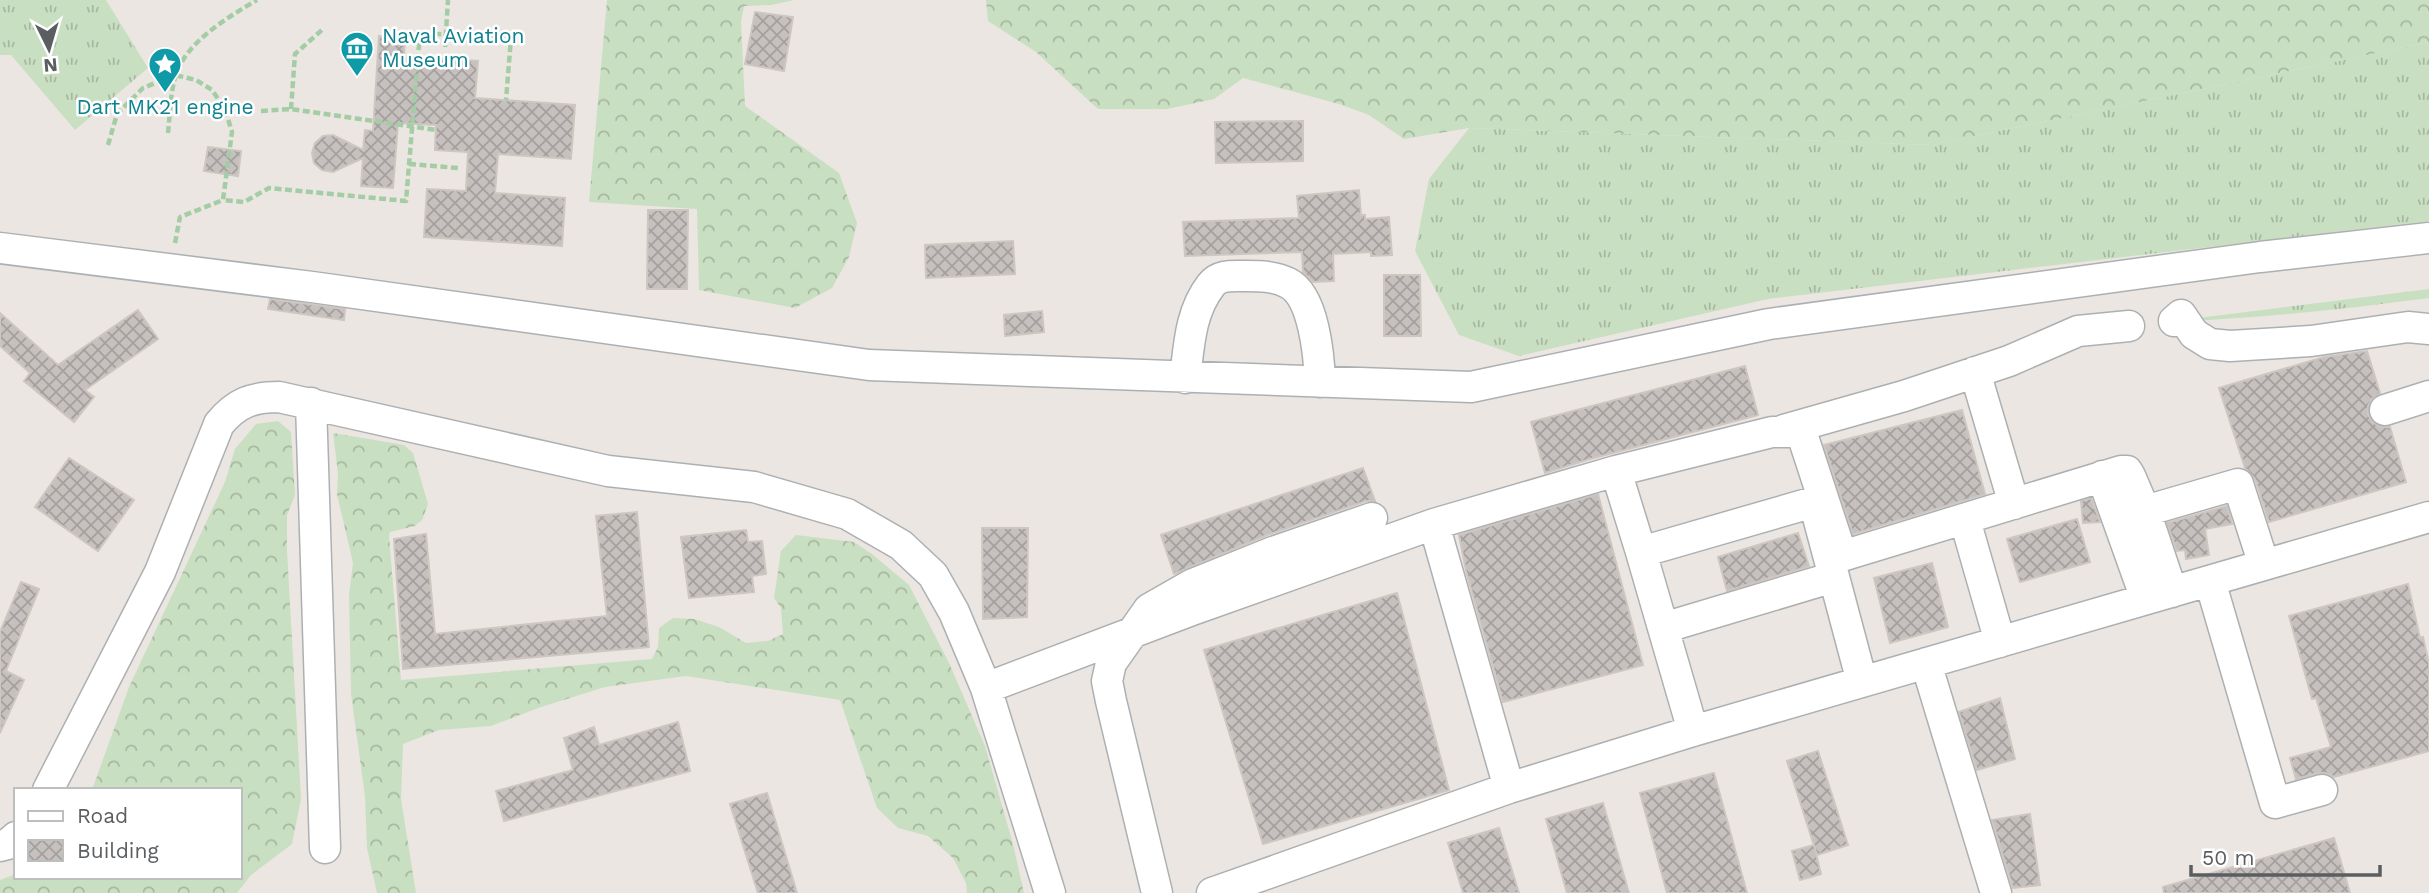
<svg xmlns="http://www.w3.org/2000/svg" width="2429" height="893" viewBox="0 0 2429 893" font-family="'Work Sans',sans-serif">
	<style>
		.grass { fill: url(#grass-tufts) }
		.forest { fill: url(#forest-crowns) }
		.building { fill: url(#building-cross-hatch); stroke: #cec6c1; stroke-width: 2 }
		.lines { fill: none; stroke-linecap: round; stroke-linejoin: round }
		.minor-casing { stroke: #adb0b2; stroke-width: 33 }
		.path { stroke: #a4cda5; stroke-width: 4.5; stroke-dasharray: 7 3.5; stroke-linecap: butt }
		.minor { stroke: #fff; stroke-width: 30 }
		.labels { text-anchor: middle; stroke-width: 5; stroke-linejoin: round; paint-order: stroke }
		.culture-label { font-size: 21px; fill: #0d838f; stroke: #fff; text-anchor: start }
	</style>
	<defs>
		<pattern id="grass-tufts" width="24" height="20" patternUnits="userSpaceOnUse" patternTransform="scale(1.75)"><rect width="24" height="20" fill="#c9dfc1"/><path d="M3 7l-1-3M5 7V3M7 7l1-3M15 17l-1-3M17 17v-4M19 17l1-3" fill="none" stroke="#a6b8a0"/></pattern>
		<pattern id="forest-crowns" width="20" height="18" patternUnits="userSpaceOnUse" patternTransform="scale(1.75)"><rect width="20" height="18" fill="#c9dfc1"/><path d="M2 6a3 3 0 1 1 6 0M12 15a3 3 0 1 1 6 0" fill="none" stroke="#a6b8a0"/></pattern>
		<pattern id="building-cross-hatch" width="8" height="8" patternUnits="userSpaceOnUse" patternTransform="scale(1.75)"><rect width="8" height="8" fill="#c6c1be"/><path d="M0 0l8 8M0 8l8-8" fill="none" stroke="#a4a09e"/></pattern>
	</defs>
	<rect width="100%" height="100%" fill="#ebe6e1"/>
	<path class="grass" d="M0 0H106L148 68 75 130 11 55H0Z
		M2429 42V221L1768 299 1519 356 1459 335 1415 251 1429 179 1469 128 1932 145Z
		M2429 289V298C2360 307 2292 315 2223 319 2206 320 2191 322 2174 321Z"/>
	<path class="forest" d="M607 0H794L771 5 744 6 741 22 745 106 839 173 857 223 849 257 832 288 795 308 699 290 697 209 589 202Z
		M986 0H2429V42L1932 145 1469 128 1404 139 1369 115 1339 104 1243 78 1214 99 1167 109H1098L1036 52 988 21Z
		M278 421 291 432 295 495 287 515V550L301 799 292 844 251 875 237 893H0V880L16 874V877H240V790H92L129 687 225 482 235 449 256 424Z
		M333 433 404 445 413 453 428 504 422 520 415 526 390 532 389 536 401 680 652 659 658 647 659 628 673 618 694 619 719 627 746 643 768 641 783 634 781 608 774 598 781 551 796 535 854 542 872 554 909 585 949 663 985 746 1013 844 1024 893H967L966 883 953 858 928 836 898 828 877 808 840 700 686 676 605 687 541 707 491 726 439 730 403 744 401 799 416 893H377L367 848 365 796 351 694 349 595 353 563 337 494 338 473Z"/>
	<path class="building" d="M755 12 793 17 784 71 745 64Z
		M379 36 405 38 404 56 478 61 475 98 575 105 571 159 498 154 495 193 565 198 562 246 424 237 427 189 466 191 468 152 435 150 436 125 398 123 393 188 361 186 363 158 333 172 322 170 314 163 312 153 315 143 323 136 333 135 363 150 365 130 373 131Z
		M1303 121V161L1216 163 1215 122Z
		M208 147 241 151 238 176 204 171Z
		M1359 190 1361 215H1365V219L1389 217 1392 255 1371 256V252L1333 254 1334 281 1313 282 1303 272 1302 252 1185 256 1183 222 1299 218 1297 196Z
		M648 210H688L687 289H647Z
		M1013 241 1015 274 926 278 925 245Z
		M1384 275H1420L1421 336H1384Z
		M270 299 345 309 344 320 268 309Z
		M138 310 158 339 85 390 94 397 74 422 24 381 30 373 0 346V313L58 365Z
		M1042 311 1044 332 1005 336 1004 315Z
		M2367 351 2380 393 2372 399 2368 406V415L2374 423 2382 427H2390L2406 482 2269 522 2255 479 2245 468 2219 388 2324 357Z
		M1745 366 1758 415 1590 459 1545 473 1531 422Z
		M1962 410 1985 494 1853 534 1824 445Z
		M69 458 134 500 98 551 35 507Z
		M1363 468 1375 501H1366L1267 535 1174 574 1161 535Z
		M1598 494 1643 665 1503 702 1466 571 1459 535Z
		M2091 498 2100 522 2083 523 2081 501Z
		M2227 506 2232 524 2205 529 2209 555 2186 559 2185 550 2177 551 2167 523Z
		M637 512 649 647 403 669 394 539 426 534 435 634 607 616 596 516Z
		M2077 519 2090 562 2020 582 2007 539Z
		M982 528H1028L1027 617 983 619Z
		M746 530 748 542 762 541 766 574 752 576 754 592 689 598 681 537Z
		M1798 533 1809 566 1727 591 1718 557Z
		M1932 563 1948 627 1890 643 1874 578Z
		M21 582 39 589 6 671 24 680 0 733V632Z
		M2408 584 2420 638 2423 637 2429 664V751L2334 777 2326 773H2318L2296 779 2290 758 2331 747 2316 698 2312 699 2289 616Z
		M1397 593 1449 790 1263 844 1204 650Z
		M2000 698 2015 759 1977 770 1959 712Z
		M678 722 690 771 504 821 496 791 573 770 564 738 594 727 599 745Z
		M1818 751 1848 845 1817 855 1787 761Z
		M1714 773 1747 893H1667L1640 793Z
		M767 793 797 893H758L730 804Z
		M1603 803 1629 893H1567L1546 819Z
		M2030 814 2040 885 2013 888 1992 820Z
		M1499 828 1519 893H1463L1448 843Z
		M2334 838 2350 893H2164L2163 887Z
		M1814 845 1821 874 1800 880 1792 851Z"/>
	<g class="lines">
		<defs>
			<path id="minor" d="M0 248 312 287 869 365 1471 387 1769 324 2260 257 2429 238
				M2174 321 2181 315 2194 334 2210 344 2230 346 2311 341 2408 327 2429 329
				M1975 372 2014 504
				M1185 378C1189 346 1190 312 1211 285 1219 274 1233 276 1246 276 1260 276 1274 276 1288 283 1314 296 1319 356 1320 382
				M311 403 325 848
				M2385 410 2429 396
				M1784 430 1904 396 2009 361 2078 331 2129 326
				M1616 471 1772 432H1796L1803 437 1842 556 2121 471H2127L2130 476 2145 511
				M2102 476 2146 599
				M1965 520 2000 642
				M2210 581 2275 803 2322 790
				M2172 592 2145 511 2238 484 2264 565
				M1663 628 1834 577
				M1926 663 1996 893
				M986 688 1192 610 1434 524
				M1693 731 1641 552 1814 502 1862 682
				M1509 788 1434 524 1616 471 1641 552
				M48 790 160 572 219 424C236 403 252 397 279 397L608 471 754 487 847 514 901 545 933 575 954 612 986 688 1050 893
				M0 846 8 844 16 837
				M1157 893 1111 701 1107 681 1111 663 1149 609 1191 585 1273 552 1372 518
				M1212 893 1509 788 1693 731 2429 517"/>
		</defs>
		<use href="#minor" class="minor-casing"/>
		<path class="path" d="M445 47 448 0
			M291 109 295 54 323 29
			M261 111 291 109 436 130
			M168 133C170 115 170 96 175 78 184 43 228 17 257 0
			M108 145 117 114 143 88 175 75 196 80 212 90 225 109 232 132 223 200 244 202 269 188 406 201 420 33 511 38 506 100
			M409 164 458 168
			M175 243 180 217 223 200"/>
		<use href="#minor" class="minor"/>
	</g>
	<defs>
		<symbol id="museum-pin" viewBox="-11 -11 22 30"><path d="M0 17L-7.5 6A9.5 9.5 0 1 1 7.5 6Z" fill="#0f9aa8" stroke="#fff"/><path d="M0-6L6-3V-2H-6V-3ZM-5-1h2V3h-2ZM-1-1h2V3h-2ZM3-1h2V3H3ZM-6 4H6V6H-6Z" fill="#fff"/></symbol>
		<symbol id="sight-pin" viewBox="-11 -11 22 30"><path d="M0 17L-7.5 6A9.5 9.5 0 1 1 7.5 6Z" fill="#0f9aa8" stroke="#fff"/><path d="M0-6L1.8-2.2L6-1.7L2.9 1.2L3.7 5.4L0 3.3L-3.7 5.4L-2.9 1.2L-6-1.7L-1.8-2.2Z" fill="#fff"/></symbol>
	</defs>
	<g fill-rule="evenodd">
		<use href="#museum-pin" x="338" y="29" width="38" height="52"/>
		<use href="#sight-pin" x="146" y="45" width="38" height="52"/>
	</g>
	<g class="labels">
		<g class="culture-label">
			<text x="382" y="43">Naval Aviation<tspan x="382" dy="24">Museum</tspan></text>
			<text x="165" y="114" text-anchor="middle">Dart MK21 engine</text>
		</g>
	</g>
	<rect x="14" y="788" width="228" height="91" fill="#ffffff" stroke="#bdbfbf" stroke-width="2"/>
	<rect x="28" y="811" width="35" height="10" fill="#ffffff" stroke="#bdbfbf" stroke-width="2"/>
	<text x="77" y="823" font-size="21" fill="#5a5e60">Road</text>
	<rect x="28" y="840" width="35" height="21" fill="url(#building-cross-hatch)" stroke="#bdbfbf" stroke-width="2"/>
	<text x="77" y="858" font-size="21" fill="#5a5e60">Building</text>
	<g transform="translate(49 49) rotate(175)" stroke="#ffffff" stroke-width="5" paint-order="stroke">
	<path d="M0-5L12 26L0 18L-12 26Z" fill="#5a5e60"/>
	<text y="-10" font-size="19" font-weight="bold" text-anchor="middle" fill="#5a5e60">N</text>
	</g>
	<path d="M2191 865v10h189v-10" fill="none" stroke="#5a5e60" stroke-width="3.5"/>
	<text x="2202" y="865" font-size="21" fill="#5a5e60" stroke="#ffffff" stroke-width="5" paint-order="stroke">50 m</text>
</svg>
